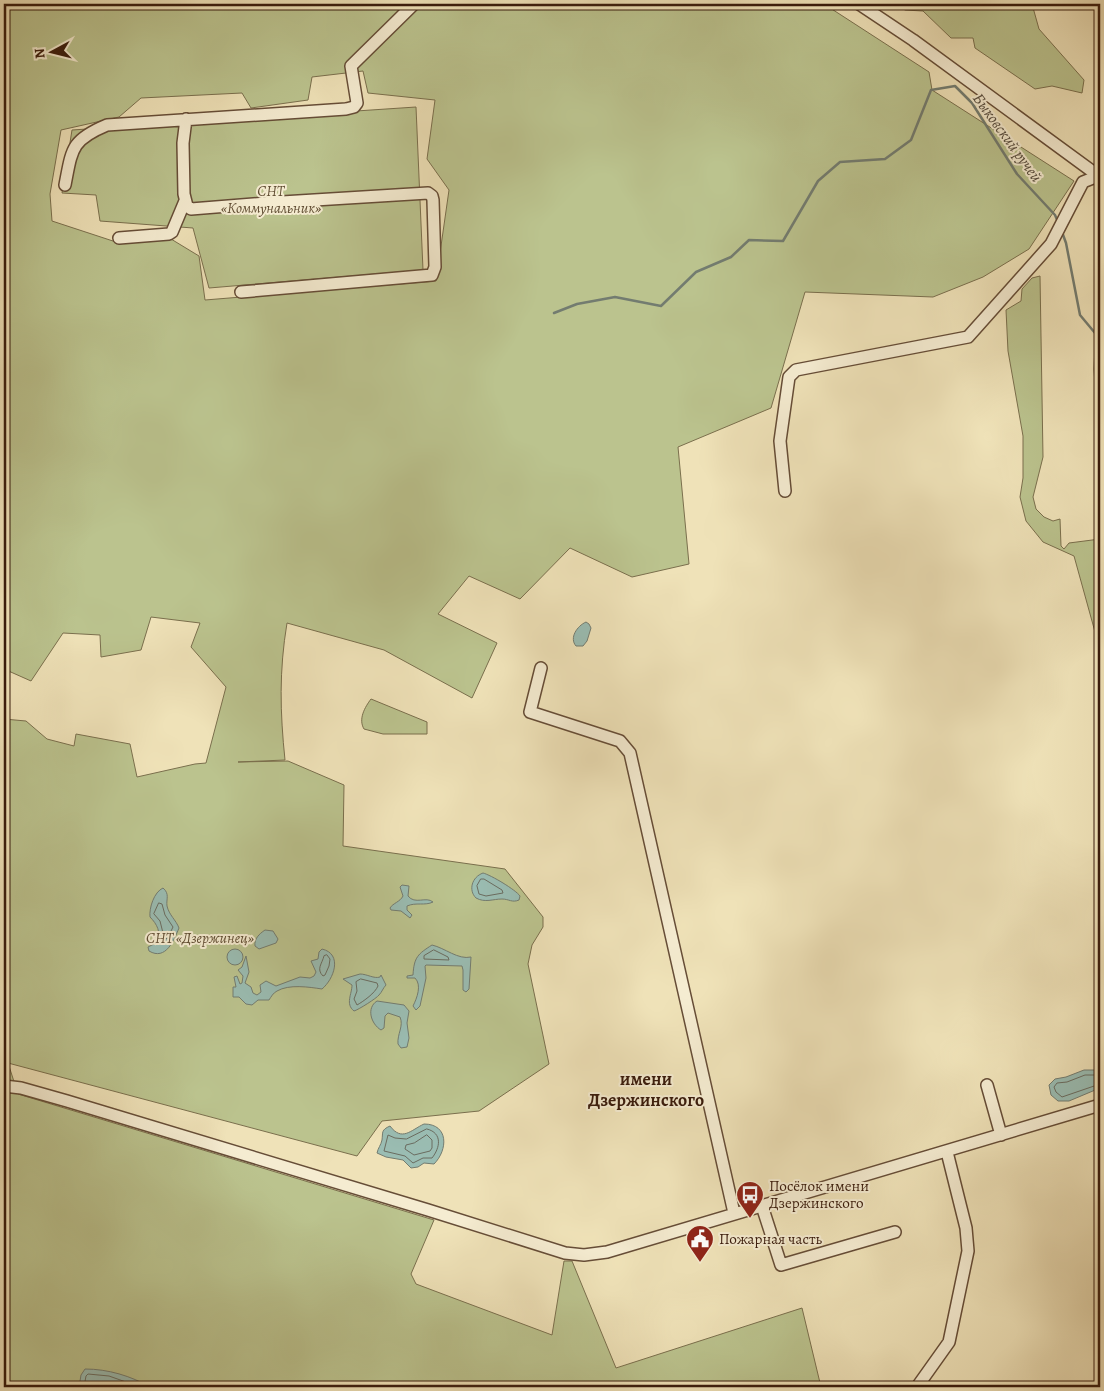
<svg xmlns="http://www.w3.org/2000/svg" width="1104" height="1391" viewBox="0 0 1104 1391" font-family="Alegreya,serif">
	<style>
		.green { fill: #bbc38e; stroke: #7a6f4d; fill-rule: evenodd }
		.water { fill: #9abdb3; stroke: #737c70 }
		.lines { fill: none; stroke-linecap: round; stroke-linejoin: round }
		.shore { stroke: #6a6c60; stroke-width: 1 }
		.stream { stroke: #737c70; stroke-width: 2.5 }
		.minor-casing { stroke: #664d37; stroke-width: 14 }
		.minor { stroke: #f5ecd1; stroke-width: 11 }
		.labels { text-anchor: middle; stroke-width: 4; stroke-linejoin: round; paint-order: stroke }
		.park-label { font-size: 15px; font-style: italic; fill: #604d33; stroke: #f5ecd1 }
		.poi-label { font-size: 15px; fill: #391b0c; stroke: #f5ecd1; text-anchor: start }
		.water-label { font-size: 16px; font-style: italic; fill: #564c3e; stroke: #f5ecd1 }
		.quarter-label { font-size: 18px; font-weight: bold; fill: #391b0c; stroke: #f5ecd1 }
	</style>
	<rect width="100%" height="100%" fill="#efe2b8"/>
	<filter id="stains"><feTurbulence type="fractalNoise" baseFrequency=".004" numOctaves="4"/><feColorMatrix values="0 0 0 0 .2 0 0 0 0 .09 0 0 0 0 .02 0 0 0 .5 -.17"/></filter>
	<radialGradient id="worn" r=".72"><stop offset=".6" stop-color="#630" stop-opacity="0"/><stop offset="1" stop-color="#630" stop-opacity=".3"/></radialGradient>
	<path class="green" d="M4 4H824L929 72 932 90 1074 181 1029 249 983 277 933 297 805 292 771 408 678 447 689 564 632 577 570 548 520 599 469 576 438 614 497 643 472 698 384 650 287 623C279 671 280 712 285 760L238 762 288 761 344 785 343 846 505 869 543 917V927L532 945 528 964 549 1064 479 1111 382 1121 357 1156 8 1063 18 1094 434 1220 411 1274 416 1284 552 1335 564 1261H572L616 1368 802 1308 821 1387H4V719L26 721 47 739 74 746 76 734 130 744 137 777 195 764 206 763 226 687 191 647 200 623 151 617 141 650 101 657 100 635 63 633 31 681 4 669ZM363 71 368 93 435 100 427 159 449 190 436 281 205 300 199 256 171 239 119 243 52 221 50 194 61 130 119 117 141 98 242 93 251 108 308 100 312 77Z
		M896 4H1032L1039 29 1084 80 1082 93 1052 86 1035 89 975 48 973 38H951L923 11 905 10Z
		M416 107 423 270 209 288 193 228 100 221 96 195 62 193 72 130Z
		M1100 228V465L1094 369Z
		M1040 276 1043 457 1033 497 1036 509 1044 517 1053 521 1060 519 1061 546 1064 549 1069 543 1100 539V650L1074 556 1043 542 1026 521 1020 497 1023 478V436L1008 351 1006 310 1021 301 1022 289 1032 278Z
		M371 699 427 722V734H383L364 729C358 719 365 707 371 699Z"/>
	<path class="water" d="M586 622 589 624 591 628 587 641 583 646H576C569 638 577 626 586 622Z
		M483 873C491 875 516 890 520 896L519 900C512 903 509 899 502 899 493 899 485 903 476 898 468 890 472 877 483 873Z
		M402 885 409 886 408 896C415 905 426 896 433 902 425 906 416 902 407 906V910L412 915 410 918 401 911 391 910 390 908C393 903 400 902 403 896L400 887Z
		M163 888C170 894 166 899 167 906 169 915 176 920 179 928 174 940 166 961 149 951L148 947 158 942C161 932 157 924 150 917 149 908 154 892 163 888Z
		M265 930 273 931 278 939 276 943 259 949 255 946C254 939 259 934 265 930Z
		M432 945C445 948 458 960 471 957L469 989 466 992 463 990V970L462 966 426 965 425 966 426 978 420 1006 416 1010 413 1006C417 998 422 985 415 978H407V976L413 975C414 957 418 954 432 945Z
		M322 949C343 954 334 979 322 989 309 987 289 984 277 991 273 993 271 997 269 1000H258L252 1005 246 1004 239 997H233V987H236L234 977 237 976 240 984 242 983 243 976 238 970 242 967 246 956 249 972 245 983 251 987 253 993 257 995 261 992 260 985 266 981 276 986 300 977 310 978 314 976 316 972 311 961 318 959 319 952Z
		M227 957a8 8 0 1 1 16 0a8 8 0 1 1-16 0Z
		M360 974C367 974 374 979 380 977L381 975 386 985C383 988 382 992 379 995 377 998 358 1010 354 1011 345 1004 352 994 352 985L343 979Z
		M377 1001 404 1005 409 1011 407 1023 409 1038 407 1047 401 1048 398 1044C397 1034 404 1026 400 1017L388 1013 385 1016 384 1028 381 1030C371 1024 366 1008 377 1001Z
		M1084 1070H1100V1088L1069 1101H1058L1051 1095 1049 1085 1055 1079 1066 1077Z
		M424 1124C449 1124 448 1150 434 1164L424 1163 418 1167 411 1168 403 1160 386 1157 377 1153C378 1148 381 1145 382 1140 383 1132 381 1130 390 1126 402 1142 411 1130 424 1124Z
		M85 1369C108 1369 131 1376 150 1387H79L81 1375Z"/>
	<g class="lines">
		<path class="shore" d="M481 879H484L502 890 503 893 486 896 479 894 477 886Z
			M159 903 162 904 165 915 173 927 167 939 164 937 160 921 154 914Z
			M434 950 448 957 449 960 424 959V956Z
			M327 955 330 959 329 966 325 975 323 976C316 969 322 964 324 956Z
			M361 979 377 983 378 986C375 993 364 1001 357 1005L354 999 357 991 356 982Z
			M1100 1075H1085L1067 1082 1057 1083 1054 1087 1056 1092 1062 1097 1100 1084
			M427 1129C443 1133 440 1148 432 1158H423L413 1163 405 1156 384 1151 388 1135 395 1138 406 1139Z
			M427 1135 432 1140V1148L430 1151 414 1155 405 1149 406 1145 414 1143Z
			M84 1387 86 1376 88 1374 109 1376 140 1387"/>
		<path class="stream" d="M1062 232 1066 243 1080 315 1095 333 1100 334
			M554 313 577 304 615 297 661 306 696 272 731 257 749 240 783 241 818 181 840 162 885 159 911 140 931 90 955 86 972 103 1017 174 1055 215 1058 222"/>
		<defs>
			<path id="minor" d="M859 4 913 40 1100 177
				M186 119 183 143 184 194 187 206 191 209 266 203 428 193 432 196 433 200 435 267 432 275 241 292
				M65 185C72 149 71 140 107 125L346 109 354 107 357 103 351 66 414 4
				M119 238 169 234 172 232 185 201
				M785 491 780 441 789 377 796 370 968 337 1051 244 1083 182 1098 176
				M541 668 530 712 620 741 630 753 734 1213
				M987 1085 1001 1135
				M4 1086 21 1088 67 1101 428 1210 565 1253 584 1255 607 1252 1100 1105
				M762 1206 781 1265 895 1232
				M917 1387 949 1342 968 1251 966 1228 947 1152"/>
		</defs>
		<use href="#minor" class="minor-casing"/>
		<use href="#minor" class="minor"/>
	</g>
	<defs>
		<symbol id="bus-pin" viewBox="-11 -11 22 30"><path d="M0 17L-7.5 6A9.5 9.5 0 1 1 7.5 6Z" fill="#8f2418" stroke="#f5ecd1"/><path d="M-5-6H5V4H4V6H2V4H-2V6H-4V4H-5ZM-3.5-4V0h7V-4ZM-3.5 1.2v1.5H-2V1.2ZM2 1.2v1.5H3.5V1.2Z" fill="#fff"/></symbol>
		<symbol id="civic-pin" viewBox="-11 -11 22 30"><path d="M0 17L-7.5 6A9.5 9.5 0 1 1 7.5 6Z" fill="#8f2418" stroke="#f5ecd1"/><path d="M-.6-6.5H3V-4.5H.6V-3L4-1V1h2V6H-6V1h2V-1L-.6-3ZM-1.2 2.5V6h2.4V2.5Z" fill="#fff"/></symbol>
	</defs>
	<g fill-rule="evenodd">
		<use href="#bus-pin" x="734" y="1179" width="32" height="43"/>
		<use href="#civic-pin" x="684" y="1223" width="32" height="43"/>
	</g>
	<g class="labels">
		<g class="park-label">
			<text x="271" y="196">СНТ<tspan x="271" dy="17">«Коммунальник»</tspan></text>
			<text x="200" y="943">СНТ «Дзержинец»</text>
		</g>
		<g class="poi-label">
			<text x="769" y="1191">Посёлок имени<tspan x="769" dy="17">Дзержинского</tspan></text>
			<text x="719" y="1244">Пожарная часть</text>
		</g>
		<g class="water-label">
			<text transform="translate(1008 137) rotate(54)" y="6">Быковский ручей</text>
		</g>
		<g class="quarter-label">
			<text x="646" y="1085">имени<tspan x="646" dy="21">Дзержинского</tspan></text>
		</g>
	</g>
	<rect width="1104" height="1391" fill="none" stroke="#efe2b8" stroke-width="20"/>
	<rect x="5" y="5" width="1094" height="1381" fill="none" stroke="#391b0c" stroke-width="2.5"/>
	<rect x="10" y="10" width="1084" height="1371" fill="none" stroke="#391b0c"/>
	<g transform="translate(52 52) rotate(263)" stroke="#f5ecd1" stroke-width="4" paint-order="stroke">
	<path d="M0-4L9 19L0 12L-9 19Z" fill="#391b0c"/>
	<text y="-8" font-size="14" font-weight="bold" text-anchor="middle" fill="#391b0c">N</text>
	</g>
	<rect width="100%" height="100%" filter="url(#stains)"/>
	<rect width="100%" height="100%" fill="url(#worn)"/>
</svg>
